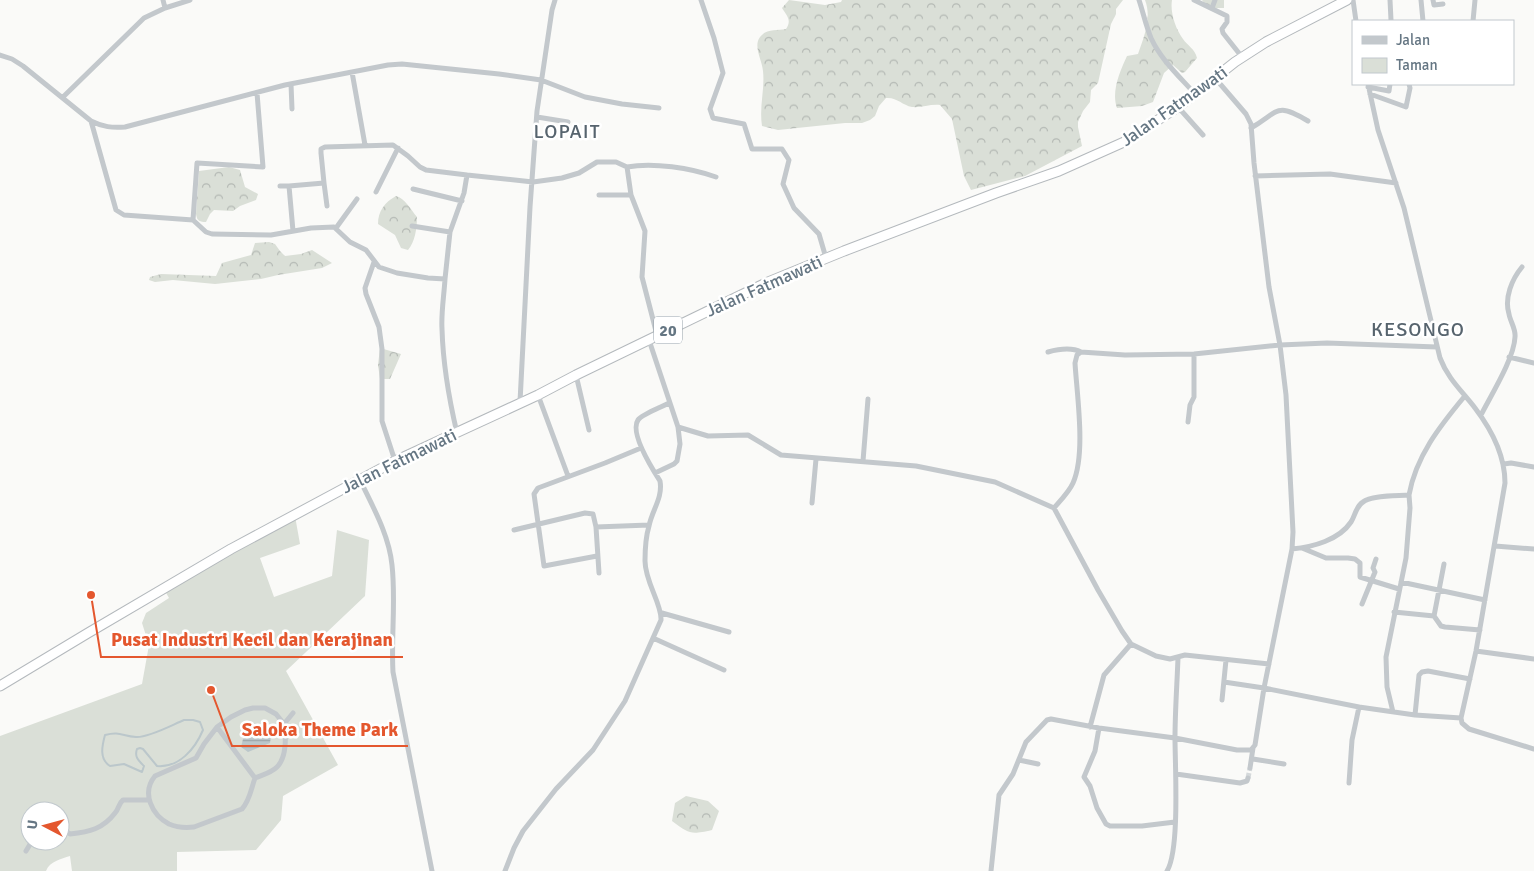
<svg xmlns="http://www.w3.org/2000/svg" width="1534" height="871" viewBox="0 0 1534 871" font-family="Signika,sans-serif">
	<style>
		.forest { fill: url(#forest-crowns) }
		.green { fill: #dadfd7; fill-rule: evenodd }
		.water { fill: url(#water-rules) }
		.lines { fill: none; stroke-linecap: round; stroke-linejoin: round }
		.stream { stroke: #bbc7cb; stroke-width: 2 }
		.street-tunnel { stroke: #d5d9db; stroke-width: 5; stroke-dasharray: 5 2.5; stroke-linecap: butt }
		.highway-casing { stroke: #b4b9bd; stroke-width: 11 }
		.street { stroke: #c3c8cc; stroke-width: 5 }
		.highway { stroke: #fff; stroke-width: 9 }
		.labels { text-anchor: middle; stroke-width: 5; stroke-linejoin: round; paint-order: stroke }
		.shield { fill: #fff; stroke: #939fa8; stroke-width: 1 }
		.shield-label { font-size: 16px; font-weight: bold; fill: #657683 }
		.street-label { font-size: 18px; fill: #657683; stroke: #fff }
		.quarter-label { font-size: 20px; letter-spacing: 1px; fill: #57646e; stroke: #fff }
		.leader { fill: none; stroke: #e4572e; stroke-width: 2 }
		.callout-dot { fill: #e4572e; stroke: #fff; stroke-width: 2 }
		.callout-label { font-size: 19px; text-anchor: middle; font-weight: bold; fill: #e4572e; stroke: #fff; stroke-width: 5; stroke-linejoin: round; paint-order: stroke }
	</style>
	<defs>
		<pattern id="forest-crowns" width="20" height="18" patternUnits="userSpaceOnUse" patternTransform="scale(1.25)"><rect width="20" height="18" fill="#dadfd7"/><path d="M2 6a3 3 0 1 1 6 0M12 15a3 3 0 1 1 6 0" fill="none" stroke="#b4b9b4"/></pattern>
		<pattern id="water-rules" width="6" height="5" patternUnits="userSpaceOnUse" patternTransform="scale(1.25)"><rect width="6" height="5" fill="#bbc7cb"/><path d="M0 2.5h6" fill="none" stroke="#9ca6aa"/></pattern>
	</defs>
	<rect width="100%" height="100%" fill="#fafaf8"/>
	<path class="forest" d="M789 0 825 5 841 2 842 0H1123L1116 9V14L1111 24 1098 83 1091 90 1090 102 1083 111 1078 122V127L1082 146 1025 176 971 190 964 176 952 119 940 105C930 104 921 108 912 107 902 105 897 97 886 98L879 106 875 116 870 120 862 123H845L778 130 762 126C759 107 765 89 763 71 762 60 753 46 760 37 767 28 777 31 786 29 792 20 787 16 782 8Z
		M1145 0H1172C1170 12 1175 28 1183 39 1187 45 1195 49 1197 58L1185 72 1182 73 1173 65 1164 73 1153 102 1142 106 1117 108C1111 92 1120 71 1127 56L1138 54C1144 37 1152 18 1145 0Z
		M1202 0H1224V8C1214 8 1208 9 1202 0Z
		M229 167 240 170 245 187 258 194 256 200 240 206 233 211 214 210 210 214 206 222C200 222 197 221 196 214L199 171Z
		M396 196C405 198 411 210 417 217 417 228 415 242 408 250L401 248 395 235 378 224C378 211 385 202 396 196Z
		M269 242 275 244 280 251 285 256 301 254 312 250 332 263 322 268 278 275 261 279 215 284 173 280 155 282 149 280 150 277 161 274 216 276 222 263 251 255 255 243Z
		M380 348 401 354 390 379H380L378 365Z
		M686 796 708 801 719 811 712 830C690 835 690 834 672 821L675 803Z"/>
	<path class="green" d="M295 516 300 544 260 558 274 597 332 576 337 530 369 540 365 596 286 671 338 765 283 796 281 820 256 850 177 852V871H72L70 856C61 859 50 861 46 871H0V736L142 684 149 645 142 623 146 613 169 598 165 591ZM30 811H60V841H30Z"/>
	<path class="water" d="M265 731 273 733 271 736 270 743 248 752 241 747 243 739Z"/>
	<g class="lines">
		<path class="stream" d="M184 720H193L200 722 203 730C195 749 179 768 157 766L143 749 140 748 137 749C134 757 139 761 144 766L142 772 124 764 110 766C99 759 102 746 105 735 120 731 122 736 136 737 148 738 172 725 184 720Z"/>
		<path class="street-tunnel" d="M1248 778 1250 768"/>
		<defs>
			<path id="highway" d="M0 686 88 633 231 549 395 461 538 395 576 375 768 282 844 251 996 193 1059 171 1124 142 1178 107 1235 62 1266 42 1347 0"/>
		</defs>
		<use href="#highway" class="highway-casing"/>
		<path class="street" d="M163 0 165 8
			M701 0 714 38 723 73 710 109 713 118 744 124 752 149H782L789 160 783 184 794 208 819 234 826 258
			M1139 0C1143 12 1146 26 1151 38 1161 60 1180 77 1195 94
			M1194 0 1227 16V22L1222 29 1223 33 1242 57
			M1353 0 1356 21
			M1390 0 1391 20
			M1421 0 1423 21
			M1433 0 1434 5 1443 4
			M1212 8 1215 0
			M1473 21 1475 0
			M0 55 12 59 23 66 91 121C103 127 112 128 125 127L285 85 388 65 402 64 499 74 541 80 585 97 622 104 659 108
			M352 72 365 145
			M1215 78 1246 114 1251 124 1254 163 1269 287 1280 345 1286 395 1293 532 1292 549 1264 688 1359 707 1415 715 1461 718 1476 651 1505 483C1505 456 1491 429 1475 408 1462 391 1448 379 1440 358L1404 208 1378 130 1368 84
			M291 84 292 109
			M1368 87 1389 91 1390 84
			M1370 94 1406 107 1410 88 1409 84
			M63 97 144 18 165 8 190 0
			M1178 107 1203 135
			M537 117 568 122
			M91 121 116 210 124 215 193 220 206 232 212 234 271 235 311 228 334 227 350 242 366 250 379 267 397 273 428 278 445 279C444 296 441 313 442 329 443 364 449 399 457 433
			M1251 128C1279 112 1275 101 1308 121
			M627 167C653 162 691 168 716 177
			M1255 176 1330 174 1396 183
			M324 183 327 206
			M280 186H289
			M413 189 462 201
			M376 192 398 148
			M599 195H631
			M193 220 197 163 263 167 257 93
			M412 226 450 232
			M336 228 357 199
			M293 231 289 186 324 183 321 153V149L325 147 393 145 408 156 420 167 426 170 467 175
			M374 262 365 288 366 294 379 327 382 349V421L395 461
			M445 279 450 232 464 193 467 175 533 182 562 178 579 173 597 162H616L627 167 631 195 645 231 642 277 657 335
			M649 340 678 427 680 444 677 461 674 464 655 473
			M1048 352C1059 349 1071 347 1081 352
			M1509 357 1534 363
			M576 375 589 430
			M538 395 568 476
			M520 402 530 207 537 111 552 10 555 0
			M1481 415C1491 395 1514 359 1515 337 1516 329 1510 321 1509 314 1504 298 1512 279 1522 267
			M1188 422 1190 405 1194 397V354
			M678 427 708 436 748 435 781 455 916 466 995 482 1054 508 1098 590 1122 631 1131 644 1156 656 1170 659 1185 655 1269 664
			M863 461 868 399
			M1504 464 1511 463 1534 467
			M360 480C373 507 389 535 392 565 396 601 391 637 393 672L432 871
			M812 503 816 459
			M1054 508C1060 501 1069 492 1073 483 1086 454 1077 396 1075 363L1077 355 1081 352 1125 355 1194 354 1280 345 1327 343 1437 347
			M596 527 649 525
			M514 530 585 513 593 514 596 527 599 573
			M1495 546 1534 549
			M1302 548 1326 558H1348L1355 559 1360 563V577L1399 589
			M1292 549C1313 547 1339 540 1351 522 1355 516 1356 506 1363 502 1371 495 1398 496 1409 495 1416 456 1440 426 1464 397
			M597 556 544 566 534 494 538 488 605 463 641 448
			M1444 564 1434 616 1441 626 1445 627 1480 630
			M1401 582 1485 600
			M1362 604 1375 572 1373 568 1376 559
			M1394 612 1434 616
			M662 613 729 632
			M653 638 724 670
			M1476 651 1534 659
			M1222 700 1226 660
			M1393 712 1387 687 1386 657 1406 558 1410 508 1409 495
			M1415 715 1419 675 1422 672 1428 671 1470 679
			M1461 718 1462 723 1469 729 1534 749
			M217 727 255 778C262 775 271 773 277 767 287 757 286 736 284 724L293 713
			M1090 727 1104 675 1131 644
			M1099 728 1095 751 1084 777 1090 786 1097 808 1106 824 1110 826H1142L1175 822
			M1253 759 1284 764
			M1019 760 1038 764
			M1250 768 1253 748
			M1176 774 1240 783 1247 781 1248 778
			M255 778C251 789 250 800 242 809L194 827C186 828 176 827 169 824 152 815 141 793 155 776L196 758 204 744 217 727 231 717 245 710 253 708H265L276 714 284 724
			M1349 783 1352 740 1359 707
			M60 827 70 834C89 832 103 829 115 813 119 809 118 804 123 800H149
			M26 851 32 841
			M505 871 514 848 523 831 556 789 593 750 625 701 661 620C662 604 645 582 645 561 645 550 646 536 649 526 652 510 663 498 660 481 653 470 629 433 638 420 642 414 662 407 669 403
			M991 871 999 795 1013 774 1026 742 1047 720 1051 719 1099 728 1175 738 1237 750H1251L1255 745 1264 688 1224 682
			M1167 871C1180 850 1175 766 1175 738 1175 712 1177 685 1178 658"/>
		<use href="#highway" class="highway"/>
	</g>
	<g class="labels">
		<rect class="shield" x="654" y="316.5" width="28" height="27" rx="4"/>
		<g class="shield-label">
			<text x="668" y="336">20</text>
		</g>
		<g class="street-label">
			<text transform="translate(1174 106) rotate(-35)" y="6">Jalan Fatmawati</text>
			<text transform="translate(764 286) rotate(-24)" y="6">Jalan Fatmawati</text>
			<text transform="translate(399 461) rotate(-26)" y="6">Jalan Fatmawati</text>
		</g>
		<g class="quarter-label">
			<text x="567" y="138">LOPAIT</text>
			<text x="1418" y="336">KESONGO</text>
		</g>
	</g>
	<path class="leader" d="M91 595L101 657H403M211 690L232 746H408"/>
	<g class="callout-dot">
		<circle cx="91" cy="595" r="5"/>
		<circle cx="211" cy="690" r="5"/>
	</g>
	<g class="callout-label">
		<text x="252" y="646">Pusat Industri Kecil dan Kerajinan</text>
		<text x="320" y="736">Saloka Theme Park</text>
	</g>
	<rect x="1352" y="20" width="162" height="65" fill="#ffffff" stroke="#c1c8cd"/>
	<rect x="1362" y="36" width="25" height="8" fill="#c3c8cc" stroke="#c1c8cd"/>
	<text x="1396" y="45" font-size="15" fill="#657683">Jalan</text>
	<rect x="1362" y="58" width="25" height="15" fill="#dadfd7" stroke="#c1c8cd"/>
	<text x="1396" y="70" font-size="15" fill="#657683">Taman</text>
	<g transform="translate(45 826) rotate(276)"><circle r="24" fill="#ffffff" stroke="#c1c8cd"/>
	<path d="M0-4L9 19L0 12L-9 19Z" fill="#e4572e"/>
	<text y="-8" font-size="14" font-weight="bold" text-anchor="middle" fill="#657683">U</text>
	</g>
</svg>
